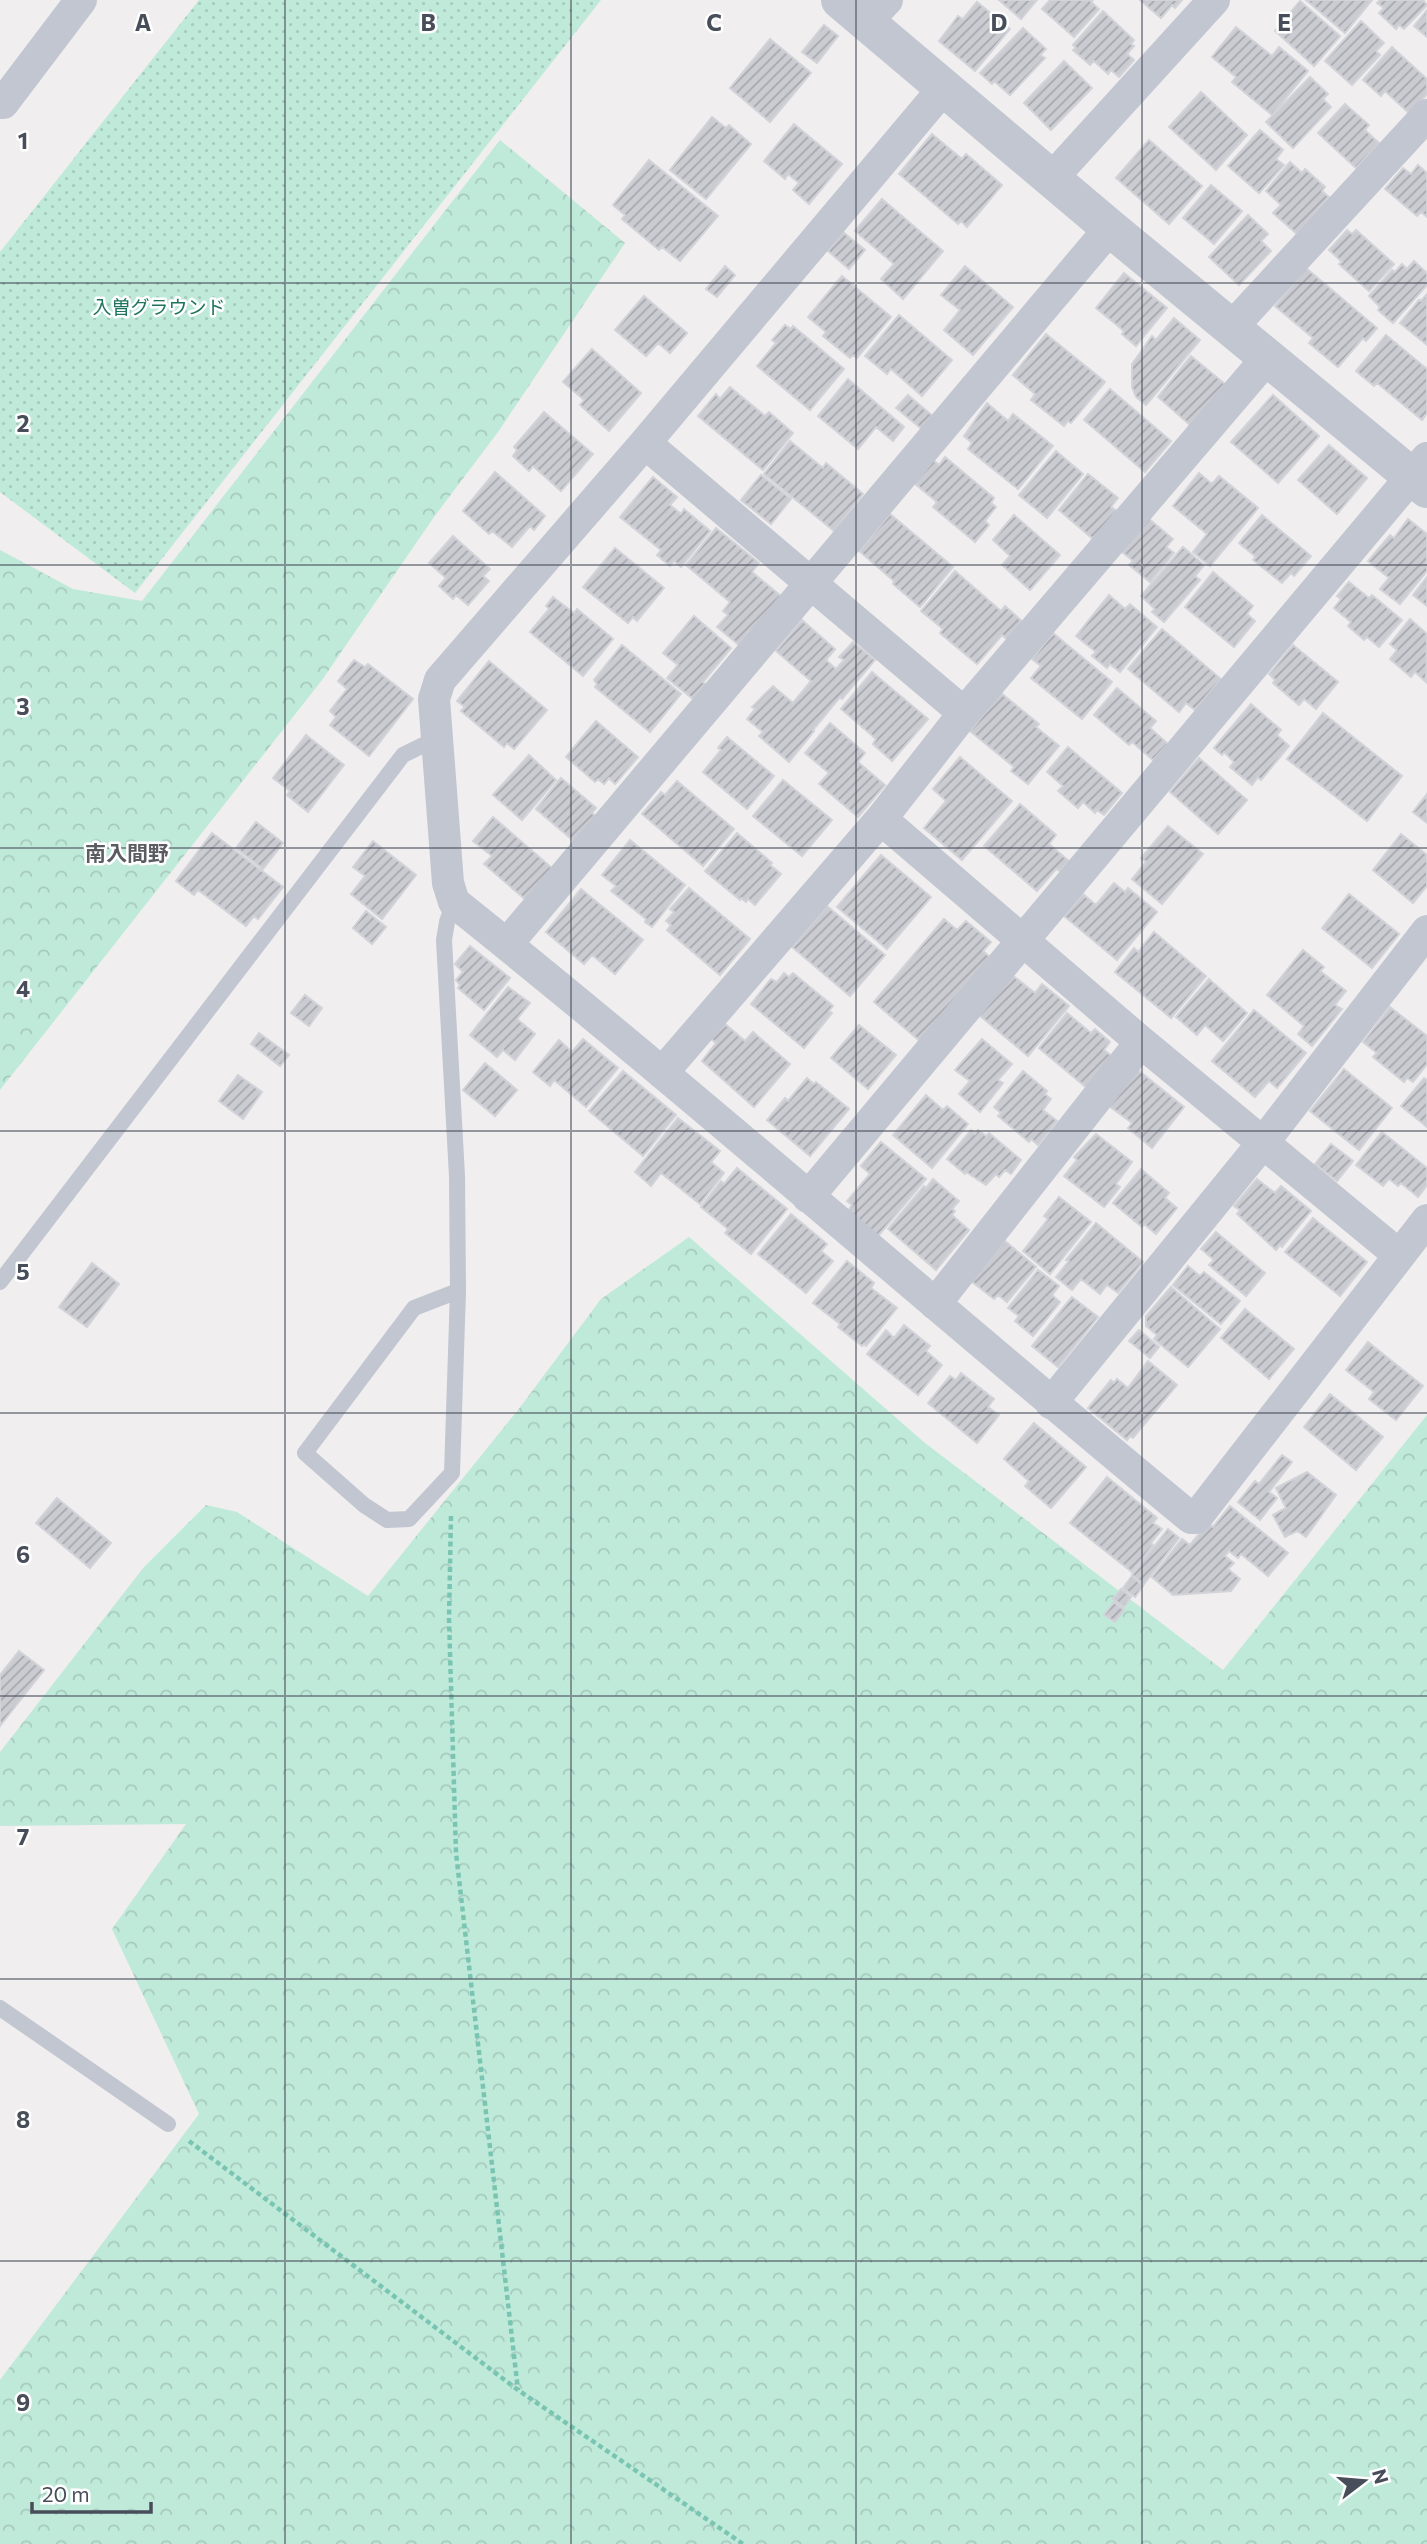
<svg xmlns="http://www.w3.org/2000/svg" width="1427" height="2544" viewBox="0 0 1427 2544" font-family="Commissioner,'Noto Sans JP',sans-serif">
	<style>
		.forest { fill: url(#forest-crowns) }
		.park { fill: url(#park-dots) }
		.building { fill: url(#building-hatch); stroke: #d2d2d9; stroke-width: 2 }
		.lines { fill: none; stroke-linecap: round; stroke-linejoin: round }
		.path { stroke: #7ac5b2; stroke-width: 4.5; stroke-dasharray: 5 3.5; stroke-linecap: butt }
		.service { stroke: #c2c6d1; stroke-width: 16 }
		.minor { stroke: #c2c6d1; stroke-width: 32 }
		.tertiary { stroke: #c2c6d1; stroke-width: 38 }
		.grid { fill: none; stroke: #474d59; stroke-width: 2; stroke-opacity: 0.55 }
		.labels { text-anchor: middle; stroke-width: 5; stroke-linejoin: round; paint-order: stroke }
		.park-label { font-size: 19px; fill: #1f745d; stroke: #fff }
		.neighbourhood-label { font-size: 21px; font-weight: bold; fill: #5b5c62; stroke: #fff }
		.grid-label { font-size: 23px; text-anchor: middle; font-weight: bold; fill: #474d59; stroke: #fff; stroke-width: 5; stroke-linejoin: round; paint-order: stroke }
	</style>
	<defs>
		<pattern id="forest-crowns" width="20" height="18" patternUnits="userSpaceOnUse" patternTransform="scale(1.75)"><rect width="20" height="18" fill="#bfeada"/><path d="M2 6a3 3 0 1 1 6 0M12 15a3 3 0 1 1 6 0" fill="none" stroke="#a6cabd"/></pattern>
		<pattern id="park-dots" width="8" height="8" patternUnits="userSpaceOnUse" patternTransform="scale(1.75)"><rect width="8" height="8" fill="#bfeada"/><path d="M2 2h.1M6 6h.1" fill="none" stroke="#a6cabd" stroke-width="1.8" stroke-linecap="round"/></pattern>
		<pattern id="building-hatch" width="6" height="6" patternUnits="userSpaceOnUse" patternTransform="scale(1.75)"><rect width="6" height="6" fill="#cbccd2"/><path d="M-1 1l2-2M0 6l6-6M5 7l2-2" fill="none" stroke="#a7a8ad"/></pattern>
	</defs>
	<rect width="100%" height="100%" fill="#f0eeee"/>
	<path class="forest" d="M500 140 625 243 498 432 434 517 322 680 0 1090V550L73 589 142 601Z
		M689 1237 925 1443 1223 1670 1427 1415V2544H0V2380L199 2114 112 1929 186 1824 0 1826V1752L144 1567 206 1505 237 1512 368 1596 521 1406 601 1299Z"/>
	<path class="park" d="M199 0H601L135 593 0 492V252Z"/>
	<path class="building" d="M999 0H1037L1021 19Z
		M1050 0H1093L1091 2 1099 9 1074 37 1042 9Z
		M1140 0H1182L1175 8 1172 5 1161 18Z
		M1306 0H1372L1345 33Z
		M1380 0H1423L1427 5 1404 29 1399 25 1396 29 1379 13 1384 8 1377 3Z
		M1300 1 1340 36 1314 66 1275 31Z
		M977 2 1010 29 975 71 939 41 958 16 963 19Z
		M1427 10V37L1414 26Z
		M1103 11 1134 40 1131 44 1134 46 1127 54 1134 60 1119 77 1111 70 1108 74 1094 61 1090 65 1073 50 1076 48 1073 45Z
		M1361 21 1384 43 1376 51 1380 55 1352 85 1325 61Z
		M824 25 838 36 817 63 802 52Z
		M1236 27 1272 56 1279 47 1308 71 1272 115 1232 82 1236 77 1212 57Z
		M1023 28 1046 49 1040 55 1045 58 1010 95 994 81 992 84 980 73Z
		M770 39 811 73 770 122 730 88Z
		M1392 47 1427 79V94L1410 114 1385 91 1381 96 1363 80Z
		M1064 61 1092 88 1051 130 1024 103Z
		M1310 77 1328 94 1323 99 1331 107 1293 148 1266 122Z
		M1201 92 1247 135 1216 170 1169 127Z
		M1345 104 1369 125 1365 130 1379 143 1356 168 1318 133Z
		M712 117 726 128 729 125 751 144 706 199 670 170Z
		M794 124 842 164 809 204 793 190 799 183 788 174 785 179 764 161Z
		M1260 130 1283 150 1276 159 1284 165 1259 193 1228 166Z
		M932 134 962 159 966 154 1002 185 967 227 961 221 958 224 899 174Z
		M1149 140 1202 186 1169 224 1116 178Z
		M649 160 718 216 680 261 662 247 659 250 622 219 625 215 613 205Z
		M1290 162 1302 173 1305 169 1325 187 1322 191 1329 197 1297 234 1273 213 1281 205 1266 191Z
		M1418 165 1427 173V217L1421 212 1417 216 1385 189 1403 168 1411 174Z
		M1211 185 1242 211 1214 244 1183 218Z
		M882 199 943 251 903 299 881 279 894 264 855 231Z
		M1248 215 1268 234 1261 241 1271 251 1239 285 1209 257Z
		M1347 230 1352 234 1356 230 1394 264 1369 291 1339 264 1342 262 1329 250Z
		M843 232 865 250 849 269 828 251Z
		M1414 261 1427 273V285L1393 323 1378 310 1380 307 1369 296 1392 270 1395 272 1402 264 1407 269Z
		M725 266 735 275 717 297 706 289Z
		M965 266 1013 307 973 355 944 330 960 310 941 295Z
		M1306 268 1377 328 1366 341 1363 338 1338 367 1309 343 1313 338 1275 306Z
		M1124 273 1167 308 1136 346 1122 334 1124 331 1096 308Z
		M842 276 891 317 857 358 853 355 850 358 823 336 826 332 808 317Z
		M1427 294V345L1400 323 1419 300 1421 301Z
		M644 296 687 333 670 353 658 343 646 356 615 330Z
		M899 315 952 360 922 396 891 369 887 374 865 356Z
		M1174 318 1200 340 1146 405 1136 397 1132 387V364L1152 336 1156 340Z
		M785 325 791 329 793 326 844 369 810 410 757 366 776 343 772 340Z
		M1046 334 1105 382 1071 423 1068 421 1064 426 1031 400 1035 394 1013 375Z
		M1386 335 1427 369V413L1422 420 1377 383 1374 386 1356 371Z
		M592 349 641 393 609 431 580 405 584 400 563 382Z
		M1191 356 1225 384 1190 425 1158 397Z
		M848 379 904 427 893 441 876 427 858 449 818 416Z
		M730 387 765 416 769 412 793 433 763 470 698 416 716 394 720 399Z
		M1110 389 1171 441 1145 472 1084 420Z
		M908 395 934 417 923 430 896 408Z
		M1273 395 1319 436 1278 483 1231 442Z
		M987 403 1008 421 1013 414 1053 446 1018 489 968 449 972 443 964 436Z
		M544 412 593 454 561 491 533 466 529 471 513 456 517 450 514 447Z
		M790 441 823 468 826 463 863 494 834 531 764 474Z
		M1329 445 1367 478 1337 514 1298 480Z
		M1056 451 1083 474 1047 518 1019 495Z
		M945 457 994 498 991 503 996 507 985 521 989 525 975 542 933 507 937 502 914 483 933 460 939 465Z
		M495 472 545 516 534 530 530 526 512 547 492 531 489 534 463 511Z
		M1199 473 1212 484 1219 476 1258 508 1210 566 1193 552 1207 534 1173 506Z
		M1088 474 1118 498 1111 507 1117 511 1093 539 1059 510Z
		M761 475 791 499 771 524 741 500Z
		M653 477 677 497 670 505 681 514 684 509 710 531 681 567 674 561 670 566 657 555 661 550 620 517Z
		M890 514 953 567 920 607 893 584 894 581 859 551Z
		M1014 515 1060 555 1030 590 1002 565 1010 556 993 540Z
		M1262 515 1311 556 1294 576 1291 573 1282 583 1253 560 1256 557 1239 543Z
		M1148 518 1173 539 1166 547 1174 553 1150 582 1129 565 1133 561 1121 551Z
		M1408 519 1427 534V571L1400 604 1380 589 1389 578 1368 561 1390 535 1394 538Z
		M716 528 759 563 752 572 782 597 752 635 749 632 739 645 717 627 728 615 723 611 730 602 686 565Z
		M453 536 490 569 483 576 489 581 468 605 456 595 453 599 439 586 446 578 429 563Z
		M1183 547 1204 565 1195 576 1200 580 1164 622 1152 612 1155 609 1141 596Z
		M615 548 664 588 637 621 633 617 628 623 583 587Z
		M955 571 1001 611 1005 606 1024 623 1009 641 1002 635 977 664 940 633 943 629 921 611Z
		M1213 572 1253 606 1247 614 1255 621 1234 647 1185 607Z
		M1427 577V606L1413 595Z
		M1349 582 1369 598 1372 595 1402 620 1379 647 1367 637 1364 640 1348 626 1351 622 1334 608 1341 599 1337 596Z
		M1109 595 1125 609 1130 604 1157 627 1120 672 1110 664 1107 668 1092 656 1096 652 1076 636Z
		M553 597 574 613 577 609 613 639 583 676 530 632 549 609 546 606Z
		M694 616 731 648 703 682 705 684 693 699 667 678 678 665 663 653Z
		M1410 619 1427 634 1426 682 1415 672 1411 677 1390 659 1397 650 1390 644Z
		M802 620 835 649 826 660 836 669 844 660 839 657 853 642 875 660 842 699 840 697 813 730 814 731 789 762 759 736 763 732 747 719 755 709 752 707 773 686 793 703 811 681 776 651Z
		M1162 629 1221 679 1195 710 1186 703 1179 712 1128 669Z
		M1053 633 1112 682 1082 719 1031 678 1041 666 1032 659Z
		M622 645 681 694 650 732 595 687 597 684 594 680Z
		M1293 645 1338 682 1316 709 1304 699 1299 705 1273 683 1275 680 1269 674Z
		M354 660 365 667 368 664 413 699 369 756 330 725 336 717 330 711 347 689 338 681Z
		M489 661 547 710 514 749 507 743 504 747 461 711 465 707 457 701Z
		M872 672 928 719 892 761 873 744 876 739 841 709Z
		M1117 688 1156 721 1150 728 1168 744 1153 760 1132 742 1129 745 1094 715Z
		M1001 693 1039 724 1036 727 1059 746 1028 784 1011 771 1014 767 970 731Z
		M1251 704 1281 730 1277 735 1289 746 1261 780 1258 777 1252 785 1230 767 1234 762 1224 752 1222 755 1214 748Z
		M1323 713 1402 776 1367 821 1287 759Z
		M596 721 638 757 615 784 609 778 604 784 598 779 595 782 566 757Z
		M830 723 865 753 858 762 885 785 858 817 819 784 829 773 805 753Z
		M306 735 344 765 308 812 287 795 290 791 273 778Z
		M727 737 774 776 747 809 703 772 721 750 718 748Z
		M1068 747 1122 793 1104 815 1097 810 1095 813 1083 802 1078 808 1058 791 1063 786 1047 772Z
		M529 755 556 780 522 820 493 795Z
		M960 757 1012 801 962 860 924 828 946 801 933 789Z
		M1199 758 1247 800 1218 834 1170 792Z
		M561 778 596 808 592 813 596 816 575 842 536 809Z
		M783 780 832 820 802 856 753 816Z
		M677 781 734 829 703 866 642 814 661 792 665 795Z
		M1427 794V823L1413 812Z
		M1020 804 1056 835 1049 844 1069 861 1060 871 1056 869 1037 891 984 846Z
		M493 817 552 868 526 900 484 864 492 856 473 841Z
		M256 822 283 843 263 869 236 848Z
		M1168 826 1203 854 1162 904 1132 879 1146 862 1141 858Z
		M212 833 283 887 258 919 254 916 246 926 198 890 194 895 176 881Z
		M737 833 772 863 770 865 781 874 755 905 748 899 746 902 741 898 740 900 705 871Z
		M1401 834 1427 855V886L1413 903 1373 870Z
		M630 840 685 885 652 927 645 922 646 919 611 891 616 886 602 875Z
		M373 841 416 875 382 919 351 894 365 876 353 867Z
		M881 855 931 897 887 949 837 907Z
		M1114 883 1125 892 1128 888 1157 912 1117 960 1064 916 1083 894 1096 905Z
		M689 888 750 939 720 975 667 930 671 925 666 921 674 912 670 909Z
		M581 889 643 940 615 974 592 955 584 964 546 932Z
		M1349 894 1399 934 1372 968 1322 928Z
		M827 906 885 955 850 996 792 947Z
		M366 911 386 927 372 944 353 928Z
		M944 919 957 930 966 921 991 942 983 951 991 958 921 1042 874 1002Z
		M1154 932 1206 976 1171 1018 1115 972 1134 948 1138 952Z
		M470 946 510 978 484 1010 458 988 460 985 456 980 463 972 455 964Z
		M1303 950 1324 967 1320 971 1346 991 1335 1005 1342 1009 1312 1046 1298 1034 1304 1026 1267 995Z
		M784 973 789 977 793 973 833 1006 829 1011 832 1013 804 1048 751 1004 771 979 777 982Z
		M1012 975 1035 993 1042 984 1069 1006 1028 1056 979 1015Z
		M1209 979 1247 1013 1223 1041 1205 1025 1197 1035 1176 1017Z
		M508 987 530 1003 517 1019 535 1034 515 1060 503 1050 497 1057 470 1035Z
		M305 995 322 1008 309 1026 291 1013Z
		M1390 1007 1427 1036V1064L1413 1082 1407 1078 1404 1082 1373 1057 1377 1053 1363 1042Z
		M1254 1010 1306 1053 1277 1088 1269 1081 1255 1097 1212 1061Z
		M1067 1013 1091 1033 1095 1029 1110 1042 1104 1050 1113 1057 1087 1088 1039 1048Z
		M724 1023 745 1041 753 1032 790 1064 754 1107 702 1061 716 1043 711 1039Z
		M859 1025 896 1055 868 1089 831 1058Z
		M259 1033 289 1055 280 1066 251 1044Z
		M583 1039 618 1068 586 1107 554 1080 550 1086 533 1072 559 1040 572 1052Z
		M982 1039 1012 1064 998 1080 1003 1083 980 1112 959 1094 970 1081 955 1070Z
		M485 1063 517 1090 495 1116 463 1090Z
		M1344 1069 1392 1108 1359 1150 1310 1111Z
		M1138 1070 1184 1107 1152 1148 1128 1128 1132 1123 1109 1106Z
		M623 1071 676 1115 643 1156 589 1111Z
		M1023 1071 1047 1091 1045 1094 1051 1099 1043 1110 1057 1121 1038 1145 1031 1139 1029 1142 998 1116 1001 1113 994 1107Z
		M238 1075 262 1092 243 1119 219 1101Z
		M807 1078 814 1084 816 1082 849 1109 810 1156 767 1120 785 1098 788 1101Z
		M1424 1078 1427 1080V1127L1401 1106Z
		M926 1095 943 1110 947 1106 968 1124 932 1168 893 1135Z
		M678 1118 720 1151 711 1162 724 1173 700 1204 661 1173 651 1186 635 1172Z
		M971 1130 975 1134 978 1130 986 1136 989 1133 1021 1160 1011 1174 1005 1170 999 1177 996 1174 986 1185 966 1172 965 1174 947 1159Z
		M1382 1132 1427 1168V1185L1418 1197 1401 1183 1398 1186 1389 1179 1383 1186 1356 1165Z
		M1096 1134 1132 1162 1116 1184 1120 1187 1104 1207 1064 1176 1077 1160 1074 1157Z
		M881 1142 926 1179 878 1236 848 1211 852 1205 847 1201 870 1174 861 1166Z
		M1331 1144 1353 1161 1337 1181 1315 1164Z
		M737 1168 787 1209 751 1254 725 1233 728 1229 701 1207 721 1181 724 1184Z
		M1141 1169 1169 1193 1165 1198 1177 1208 1156 1234 1144 1224 1142 1227 1113 1203Z
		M933 1179 959 1201 952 1209 955 1211 952 1215 969 1230 936 1270 888 1229 924 1186 926 1188Z
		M1257 1179 1275 1193 1281 1186 1311 1211 1282 1247 1280 1245 1276 1250 1237 1214 1240 1210 1234 1206Z
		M1059 1197 1091 1222 1050 1274 1023 1251 1048 1219 1044 1216Z
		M791 1214 827 1244 821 1251 833 1261 806 1293 758 1254Z
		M1313 1218 1367 1262 1340 1296 1285 1252Z
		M1096 1223 1143 1262 1118 1293 1107 1285 1100 1294 1081 1279 1072 1290 1056 1277 1069 1261 1066 1260Z
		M1216 1232 1265 1273 1246 1296 1209 1265 1214 1260 1201 1249Z
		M1005 1241 1036 1267 1007 1302 998 1295 994 1299 971 1281Z
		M847 1261 874 1283 871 1288 897 1308 866 1346 864 1344 862 1346 838 1327 840 1324 813 1303Z
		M92 1263 119 1284 87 1327 59 1307Z
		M1188 1266 1200 1276 1204 1272 1240 1301 1221 1324 1173 1285Z
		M1038 1270 1059 1286 1052 1295 1060 1302 1033 1336 1015 1321 1019 1316 1008 1308Z
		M1171 1287 1220 1329 1188 1367 1154 1339 1157 1335 1146 1326V1316Z
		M1072 1297 1098 1317 1058 1367 1032 1346Z
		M1245 1309 1294 1349 1269 1379 1221 1338Z
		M904 1325 930 1346 926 1351 942 1365 918 1395 867 1354 886 1330 894 1338Z
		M1139 1330 1159 1347 1150 1358 1129 1341Z
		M1368 1342 1423 1386 1396 1420 1369 1399 1374 1392 1346 1370Z
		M1148 1361 1177 1385 1133 1438 1130 1436 1127 1440 1088 1408 1111 1380 1114 1383 1117 1379 1128 1388Z
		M961 1373 994 1399 988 1407 999 1415 977 1443 928 1403 950 1376 956 1380Z
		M1330 1394 1383 1437 1356 1470 1304 1427Z
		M1034 1423 1086 1467 1051 1508 1025 1486 1029 1481 1004 1459Z
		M1282 1455 1292 1462 1269 1492 1277 1498 1260 1520 1238 1502 1255 1481 1259 1484Z
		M1307 1472 1336 1495 1306 1537 1297 1531 1285 1537 1273 1515 1286 1508 1276 1488Z
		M1107 1477 1157 1518 1153 1523 1162 1529 1151 1543 1153 1545 1132 1572 1070 1523Z
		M57 1498 111 1543 90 1568 36 1523Z
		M1230 1506 1288 1553 1268 1576 1241 1554 1238 1558 1229 1551 1225 1556 1234 1563 1228 1569 1240 1579 1231 1591 1173 1595 1152 1577 1182 1539 1190 1545 1208 1523 1213 1527Z
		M1168 1529 1179 1538 1144 1584 1132 1575Z
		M1132 1576 1143 1586 1135 1597 1123 1588Z
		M1121 1589 1131 1597 1124 1607 1113 1599Z
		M1114 1602 1124 1610 1115 1622 1104 1615Z
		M19 1651 44 1670 0 1726V1675Z"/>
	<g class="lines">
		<path class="path" d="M451 1516 449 1619 456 1853 518 2390
			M189 2141 518 2390 743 2544"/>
		<path class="service" d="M454 902 447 922 444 940 457 1176 458 1291 452 1473 409 1519 387 1520 364 1505 305 1453 414 1308 458 1291
			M0 1282 403 755 438 738
			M0 2008 168 2124"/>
		<path class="minor" d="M866 22 887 0
			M943 89 645 443 440 680 434 699 448 883 454 902C704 1102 944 1315 1191 1518H1196L1427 1220
			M3 103 81 0
			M1052 178 1214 0
			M1232 327 1427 115
			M645 443 964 713
			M881 819 1141 1042 1399 1255
			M507 944 1110 228
			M662 1073 881 819 964 713 1268 357
			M808 1197 1427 458
			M935 1304 1141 1042
			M1051 1403 1262 1144 1427 931"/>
		<path class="tertiary" d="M840 0 1110 228 1427 489"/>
	</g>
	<path class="grid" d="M285 0V2544M571 0V2544M856 0V2544M1142 0V2544M0 283H1427M0 565H1427M0 848H1427M0 1131H1427M0 1413H1427M0 1696H1427M0 1979H1427M0 2261H1427"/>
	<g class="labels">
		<g class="park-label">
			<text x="159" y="314">入曽グラウンド</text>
		</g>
		<g class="neighbourhood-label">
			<text x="127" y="861">南入間野</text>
		</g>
	</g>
	<g class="grid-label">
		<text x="143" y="31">A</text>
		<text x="428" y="31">B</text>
		<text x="714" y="31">C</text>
		<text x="999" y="31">D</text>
		<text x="1284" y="31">E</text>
		<text x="23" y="149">1</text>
		<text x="23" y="432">2</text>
		<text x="23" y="715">3</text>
		<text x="23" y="997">4</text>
		<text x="23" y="1280">5</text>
		<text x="23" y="1563">6</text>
		<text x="23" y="1845">7</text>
		<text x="23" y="2128">8</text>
		<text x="23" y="2411">9</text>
	</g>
	<g transform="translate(1364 2481) rotate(74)" stroke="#ffffff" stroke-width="5" paint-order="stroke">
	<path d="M0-5L12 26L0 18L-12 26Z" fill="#474d59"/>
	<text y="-10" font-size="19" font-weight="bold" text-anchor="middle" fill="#474d59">N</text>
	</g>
	<path d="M32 2502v10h119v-10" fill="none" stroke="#474d59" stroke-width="3.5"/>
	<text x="42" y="2502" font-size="21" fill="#474d59" stroke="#ffffff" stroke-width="5" paint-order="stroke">20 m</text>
</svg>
